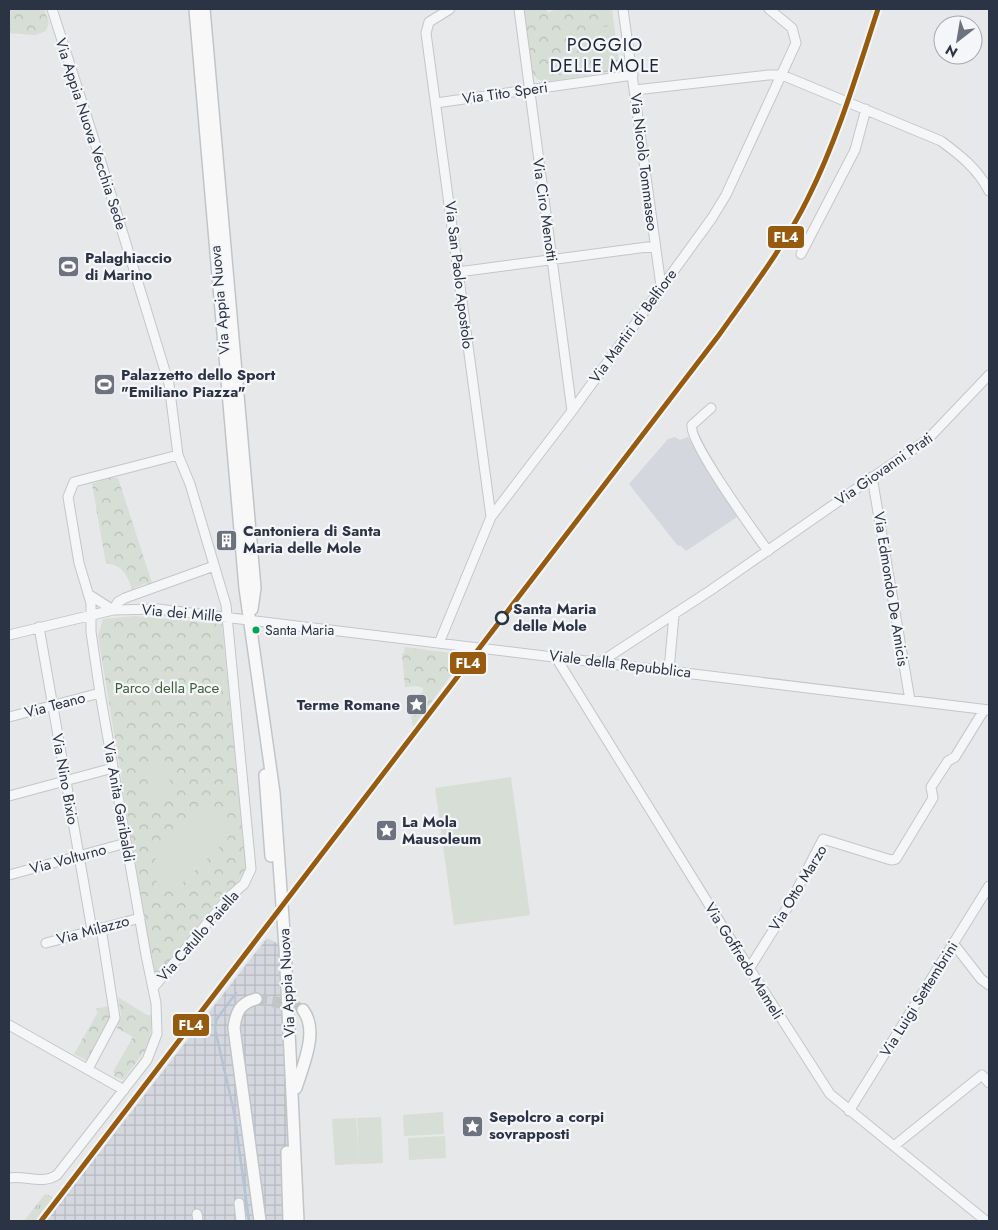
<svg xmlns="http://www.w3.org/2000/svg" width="998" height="1230" viewBox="0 0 998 1230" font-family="Jost,sans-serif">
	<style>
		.built { fill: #d4d7dd }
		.industrial { fill: url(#industrial-grid) }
		.grass { fill: url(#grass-tufts) }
		.forest { fill: url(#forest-crowns) }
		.pitch { fill: #d6ded6 }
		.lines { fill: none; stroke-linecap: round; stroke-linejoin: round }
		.stream { stroke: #b4c4d5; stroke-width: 2.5 }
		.major-tunnel { stroke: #c1c4c9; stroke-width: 11; stroke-dasharray: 11 5.5; stroke-linecap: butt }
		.minor-casing { stroke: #c4c6c8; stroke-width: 11 }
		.major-casing { stroke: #c2c5c8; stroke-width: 14 }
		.minor { stroke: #f5f6f7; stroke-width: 9 }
		.major { stroke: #f8f8f8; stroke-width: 11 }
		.rail-1-casing { stroke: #f4f6f9; stroke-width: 9 }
		.rail-1 { stroke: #965b0e; stroke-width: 5 }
		.stop-dot { fill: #f4f6f9; stroke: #2b3445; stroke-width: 2.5 }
		.bus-dot { fill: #00a651; stroke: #f4f6f9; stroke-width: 2 }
		.labels { text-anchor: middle; stroke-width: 4.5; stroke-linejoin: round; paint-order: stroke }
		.bus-label { font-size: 14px; fill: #2b3445; stroke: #f4f6f9; text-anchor: start }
		.street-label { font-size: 15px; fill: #2b3445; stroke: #f4f6f9 }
		.poi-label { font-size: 15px; font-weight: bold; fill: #2b3445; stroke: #f4f6f9; text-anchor: start }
		.stop-label { font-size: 15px; font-weight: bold; fill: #2b3445; stroke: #f4f6f9; text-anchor: start }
		.park-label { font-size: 15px; fill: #3f6138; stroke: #f4f6f9 }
		.quarter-label { font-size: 18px; letter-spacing: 1px; fill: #1d2536; stroke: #f4f6f9 }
		.line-badge { stroke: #f4f6f9; stroke-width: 2 }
		.badge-label { font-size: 14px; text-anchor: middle; font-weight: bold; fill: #fff }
	</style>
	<defs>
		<pattern id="industrial-grid" width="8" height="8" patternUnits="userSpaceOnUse" patternTransform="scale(1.25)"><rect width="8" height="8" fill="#d4d7dd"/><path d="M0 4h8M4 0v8" fill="none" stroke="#b6b9bf"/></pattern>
		<pattern id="grass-tufts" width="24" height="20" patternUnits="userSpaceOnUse" patternTransform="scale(1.25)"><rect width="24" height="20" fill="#d6ded6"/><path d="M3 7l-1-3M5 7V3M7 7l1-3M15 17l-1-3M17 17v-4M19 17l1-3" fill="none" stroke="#b8bfb9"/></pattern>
		<pattern id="forest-crowns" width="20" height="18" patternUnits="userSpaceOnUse" patternTransform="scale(1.25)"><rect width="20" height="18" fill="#d6ded6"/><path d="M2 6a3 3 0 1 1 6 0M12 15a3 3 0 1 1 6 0" fill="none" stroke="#b8bfb9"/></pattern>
	</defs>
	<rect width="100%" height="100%" fill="#e6e8ea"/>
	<path class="built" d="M675 437 680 440 688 437 737 517 686 551 680 545 678 546 629 484 668 439Z"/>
	<path class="industrial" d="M267 938 285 947 298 1221H46Z"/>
	<path class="grass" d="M45 1194 53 1197 35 1221H24Z"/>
	<path class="forest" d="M9 9H44L49 23 46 31 35 35 9 33Z
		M523 9H546L548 13 556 9H612L620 70 545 82 537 79 532 72Z
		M112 477 118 478 152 583 148 585 146 583 132 589C128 576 121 563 106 564L92 484Z
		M135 616 222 624 246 870 236 884 223 895 160 972 156 973 153 969 98 636 103 619Z
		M405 647 466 655 413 727 407 696 423 693V688L416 686 405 687 402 654 404 653Z
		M118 997 147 1015H153L149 1045 123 1080 114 1076 115 1074 113 1072 133 1037 117 1028 121 1015Z
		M109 1006 111 1019 87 1061 74 1054 98 1012 95 1009Z"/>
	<path class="pitch" d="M610 26 615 64 592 67 586 29Z
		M165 760 173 795 151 799 144 764Z
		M511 777 530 915 454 925 435 788Z
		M212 808C229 812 235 824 227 840L177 888C163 889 156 885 151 872 150 855 196 812 212 808Z
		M443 1112 444 1134 404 1136 403 1115Z
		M381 1117 383 1163 359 1164 357 1118Z
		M356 1118 359 1164 335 1165 332 1119Z
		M445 1136 446 1158 409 1160 408 1138Z"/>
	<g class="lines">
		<path class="stream" d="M236 993 216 1020 215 1029 234 1112 249 1221"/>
		<path class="major-tunnel" d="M256 999 294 1005 303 1010"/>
		<defs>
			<path id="minor" d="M52 9 97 149 169 384 178 455 190 484 226 605 251 869 244 884 229 897 153 988
				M450 9 429 22 426 33 491 517
				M519 9 572 411
				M623 9 661 286
				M635 90 768 75H782L941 141C960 155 978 169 989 191
				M436 103 633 75
				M801 254 855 150 866 109
				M458 272 655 246
				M711 408 692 425C687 440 755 533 768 551
				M872 477 910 700
				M88 594 113 610 118 602 125 598 214 566
				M39 627 92 930
				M9 635 113 610 158 609 989 710
				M439 643 491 517 572 411 712 218 726 195 796 43 792 28 769 9
				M555 656 726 932 830 1094 986 1221
				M602 661 711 590 928 439 989 375
				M669 670 674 615
				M9 717 100 693
				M9 796 113 768
				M9 875 126 843
				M46 943 140 918
				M953 943 981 979 989 985
				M749 969 789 905 823 839 891 860 896 859 933 798 931 787 948 761 955 757 984 710
				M9 1025 124 1090
				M88 1069 115 1018 101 928
				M849 1111 989 886
				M894 1146 982 1075 989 1083
				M9 1178C26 1175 42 1185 57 1175L147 1060 157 1034 156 1003 146 955 100 693 91 632V603L79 563 68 497 74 482 178 455
				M239 1203 241 1221
				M197 1214 198 1221"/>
			<path id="major" d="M195 9 245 588 274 793 285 947 298 1221
				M204 9 255 588 252 609
				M265 775 271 856
				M256 999C240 1003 236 1012 234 1028L260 1221
				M296 1088C303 1065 319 1031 303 1010
				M287 1152 289 1221"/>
		</defs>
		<use href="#minor" class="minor-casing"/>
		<use href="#major" class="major-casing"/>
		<use href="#minor" class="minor"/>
		<use href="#major" class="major"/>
		<defs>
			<path id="rail-1" d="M41 1221 719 335C750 291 784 247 808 198 838 138 857 73 878 9"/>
		</defs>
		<use href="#rail-1" class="rail-1-casing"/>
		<use href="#rail-1" class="rail-1"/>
	</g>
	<defs>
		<symbol id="stadium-square" viewBox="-11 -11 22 22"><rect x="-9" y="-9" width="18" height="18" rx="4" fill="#6c737f" stroke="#f4f6f9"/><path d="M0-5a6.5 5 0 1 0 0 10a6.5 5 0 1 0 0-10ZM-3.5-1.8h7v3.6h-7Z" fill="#fff"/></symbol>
		<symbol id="building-square" viewBox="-11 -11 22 22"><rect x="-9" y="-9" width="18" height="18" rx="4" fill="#6c737f" stroke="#f4f6f9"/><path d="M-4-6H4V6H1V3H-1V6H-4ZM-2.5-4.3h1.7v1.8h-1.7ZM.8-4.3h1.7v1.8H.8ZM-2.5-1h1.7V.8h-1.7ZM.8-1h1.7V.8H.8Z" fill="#fff"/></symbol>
		<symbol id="sight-square" viewBox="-11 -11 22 22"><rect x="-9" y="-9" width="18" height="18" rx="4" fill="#6c737f" stroke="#f4f6f9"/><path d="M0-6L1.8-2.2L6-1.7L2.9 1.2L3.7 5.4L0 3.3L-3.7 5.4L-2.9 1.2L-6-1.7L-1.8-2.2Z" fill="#fff"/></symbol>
	</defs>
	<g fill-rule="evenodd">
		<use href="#stadium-square" x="56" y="254" width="25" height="25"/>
		<use href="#stadium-square" x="92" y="372" width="25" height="25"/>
		<use href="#building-square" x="214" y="528" width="25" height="25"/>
		<use href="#sight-square" x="404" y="692" width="25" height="25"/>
		<use href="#sight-square" x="374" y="818" width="25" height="25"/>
		<use href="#sight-square" x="460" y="1114" width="25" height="25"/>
	</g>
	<circle class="stop-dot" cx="502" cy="618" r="6"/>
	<circle class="bus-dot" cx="256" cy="630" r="4.5"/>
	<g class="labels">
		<g class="bus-label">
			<text x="265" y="635">Santa Maria</text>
		</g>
		<g class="street-label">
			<text transform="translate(505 93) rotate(-8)" y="5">Via Tito Speri</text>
			<text transform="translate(91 134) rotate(72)" y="5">Via Appia Nuova Vecchia Sede</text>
			<text transform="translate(644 162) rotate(83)" y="5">Via Nicolò Tommaseo</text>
			<text transform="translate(545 210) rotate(82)" y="5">Via Ciro Menotti</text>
			<text transform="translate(459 275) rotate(83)" y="5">Via San Paolo Apostolo</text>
			<text transform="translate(220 300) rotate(-95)" y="5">Via Appia Nuova</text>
			<text transform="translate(633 326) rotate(-54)" y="5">Via Martiri di Belfiore</text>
			<text transform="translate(884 469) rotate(-35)" y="5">Via Giovanni Prati</text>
			<text transform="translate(891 589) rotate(81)" y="5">Via Edmondo De Amicis</text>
			<text transform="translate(182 613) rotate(5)" y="5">Via dei Mille</text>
			<text transform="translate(620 664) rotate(7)" y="5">Viale della Repubblica</text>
			<text transform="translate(55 705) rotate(-15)" y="5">Via Teano</text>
			<text transform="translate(65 779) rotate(80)" y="5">Via Nino Bixio</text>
			<text transform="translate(119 802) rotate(80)" y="5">Via Anita Garibaldi</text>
			<text transform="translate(68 859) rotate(-15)" y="5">Via Volturno</text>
			<text transform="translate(798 888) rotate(-59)" y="5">Via Otto Marzo</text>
			<text transform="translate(93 930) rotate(-15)" y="5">Via Milazzo</text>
			<text transform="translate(198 936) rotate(-49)" y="5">Via Catullo Paiella</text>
			<text transform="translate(744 961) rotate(58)" y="5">Via Goffredo Mameli</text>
			<text transform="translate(287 983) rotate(-93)" y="5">Via Appia Nuova</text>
			<text transform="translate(919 999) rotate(-58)" y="5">Via Luigi Settembrini</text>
		</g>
		<g class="poi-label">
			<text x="85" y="263">Palaghiaccio<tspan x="85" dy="17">di Marino</tspan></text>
			<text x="121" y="380">Palazzetto dello Sport<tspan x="121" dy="17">"Emiliano Piazza"</tspan></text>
			<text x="243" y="536">Cantoniera di Santa<tspan x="243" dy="17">Maria delle Mole</tspan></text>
			<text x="400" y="710" text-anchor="end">Terme Romane</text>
			<text x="402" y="827">La Mola<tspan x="402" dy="17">Mausoleum</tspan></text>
			<text x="489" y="1122">Sepolcro a corpi<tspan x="489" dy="17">sovrapposti</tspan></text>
		</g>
		<g class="stop-label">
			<text x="513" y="614">Santa Maria<tspan x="513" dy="17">delle Mole</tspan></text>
		</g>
		<g class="park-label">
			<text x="167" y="693">Parco della Pace</text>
		</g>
		<g class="quarter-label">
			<text x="605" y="51">POGGIO<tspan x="605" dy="21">DELLE MOLE</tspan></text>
		</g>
	</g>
	<g class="line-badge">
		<rect x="767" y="225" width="38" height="24" rx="5" fill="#965b0e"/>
		<rect x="449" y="651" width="38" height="24" rx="5" fill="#965b0e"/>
		<rect x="172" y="1013" width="38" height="24" rx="5" fill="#965b0e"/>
	</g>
	<g class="badge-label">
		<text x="786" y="242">FL4</text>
		<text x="468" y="668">FL4</text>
		<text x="191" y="1030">FL4</text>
	</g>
	<rect width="998" height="1230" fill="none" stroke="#2b3445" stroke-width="20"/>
	<g transform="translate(958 40) rotate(211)"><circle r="24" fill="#f4f6f9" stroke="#a4a8b1"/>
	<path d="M0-4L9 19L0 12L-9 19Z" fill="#6c737f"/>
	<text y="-8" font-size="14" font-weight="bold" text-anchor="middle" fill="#2b3445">N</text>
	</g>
</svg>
